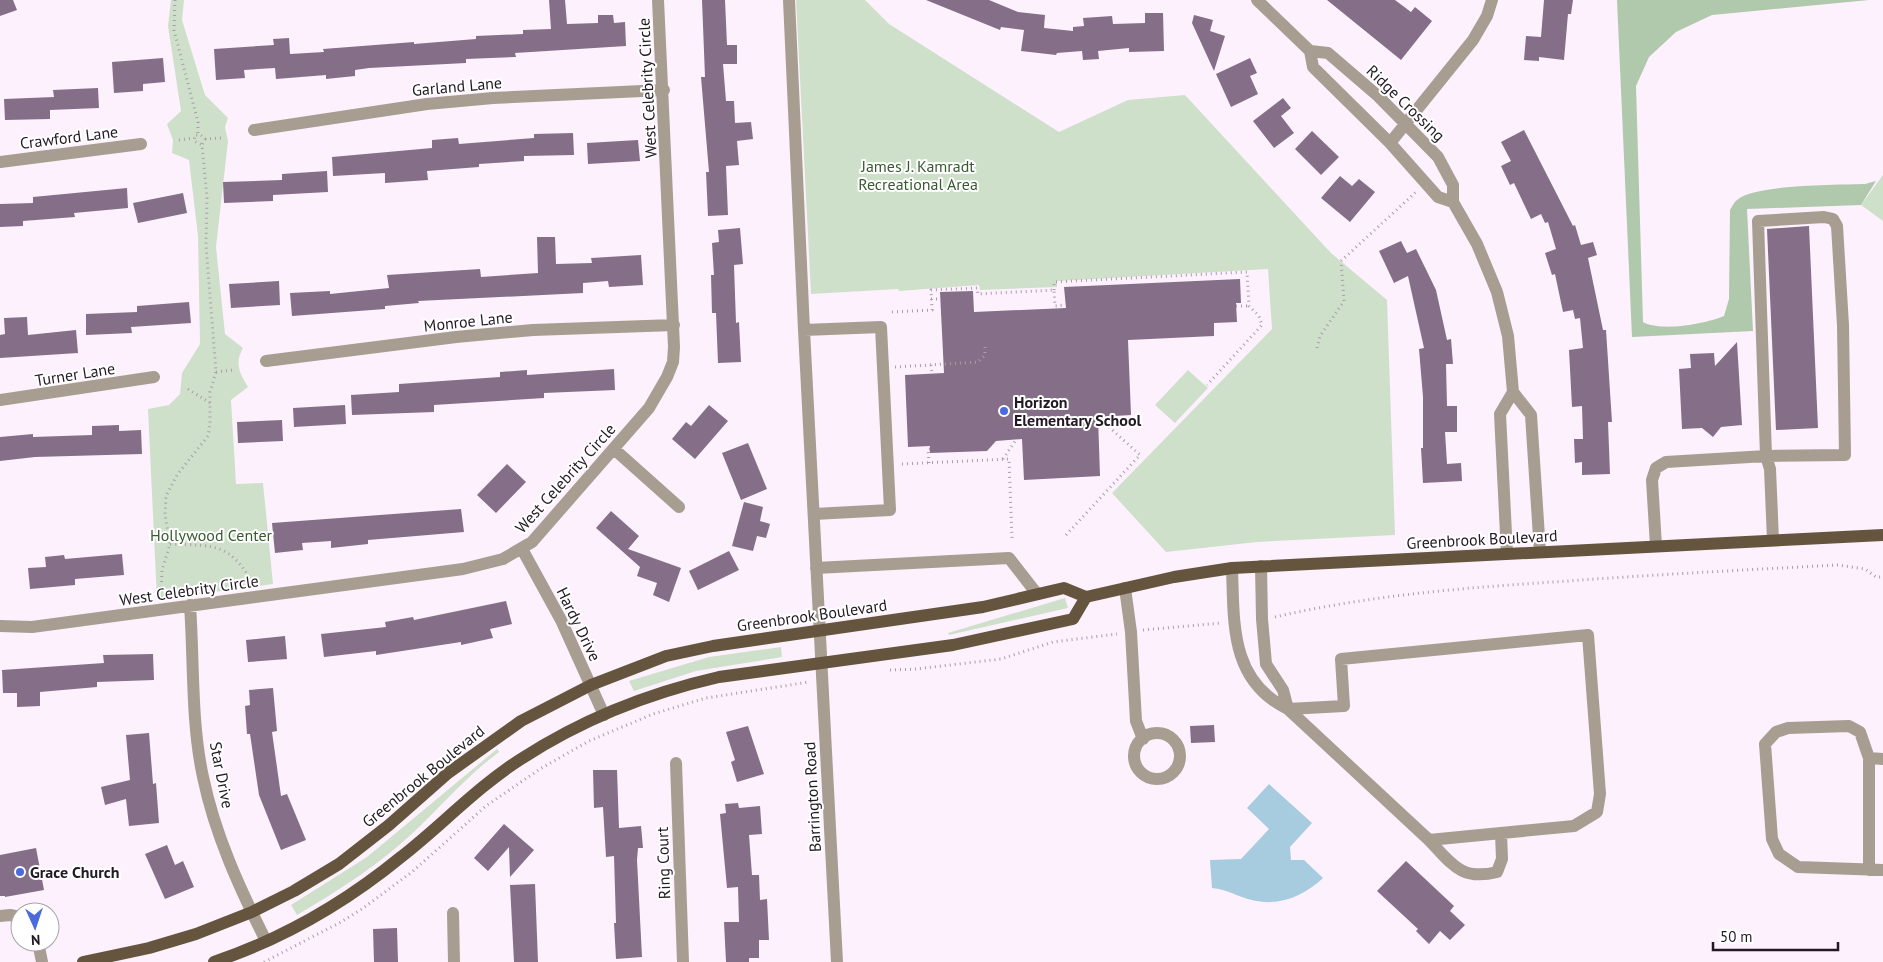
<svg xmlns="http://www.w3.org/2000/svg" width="1883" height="962" viewBox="0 0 1883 962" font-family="'PT Sans',sans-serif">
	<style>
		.green { fill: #cee0ca }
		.forest { fill: #b0c8ab }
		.water { fill: #a7cbdf }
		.building { fill: #856e87 }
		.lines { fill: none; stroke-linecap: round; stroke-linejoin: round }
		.path { stroke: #a89da8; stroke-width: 3; stroke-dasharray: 1 4; stroke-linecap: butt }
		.minor { stroke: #a79d90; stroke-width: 12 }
		.major { stroke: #65553e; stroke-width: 12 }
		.poi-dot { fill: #4a6ade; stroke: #fff; stroke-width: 2 }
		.labels { text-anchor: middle; stroke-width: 4; stroke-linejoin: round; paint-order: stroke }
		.street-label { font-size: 16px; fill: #221923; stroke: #fff }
		.park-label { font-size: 16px; fill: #385a30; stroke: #fff }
		.poi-label { font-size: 16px; font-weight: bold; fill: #221923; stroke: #fff; text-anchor: start }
	</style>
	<rect width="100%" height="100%" fill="#fdf1fd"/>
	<path class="green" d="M171 0H184L182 20 205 95 228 118 225 127 228 141 216 247 225 334 243 348C234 364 240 373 248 387L231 400 236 484 263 483 273 584 157 600 148 409 169 405 180 394 182 373 200 344 198 236 189 160 172 153 173 140 167 124 181 111 168 26Z
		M796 0H865L889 24 1059 132 1128 100 1185 95 1331 253 1387 300 1395 535 1257 542 1166 552 1112 493 1272 329 1268 269 1057 281V287L980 290 979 285 899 291 898 289 811 294Z
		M1883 175V221L1861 205Z
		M1188 370 1208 388 1175 423 1155 405Z
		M1065 598 1068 608 949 635 948 633Z
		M781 647 782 657 696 671 634 691 629 681 709 657Z
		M497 749 499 752C468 775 443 804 415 831 380 864 338 891 297 915L291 905 367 857Z"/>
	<path class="forest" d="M1617 0H1869L1712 15 1676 32 1649 57 1636 86 1643 322C1661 332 1705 324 1724 316L1729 299 1730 210C1732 207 1734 202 1737 200 1755 184 1838 185 1865 184L1876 181 1861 205 1747 209 1753 331 1632 337Z"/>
	<path class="water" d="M1269 784 1312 823 1290 847 1291 860H1304L1323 878C1304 896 1279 907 1252 900 1238 897 1227 889 1212 888L1210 860 1241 859 1269 829 1247 808Z"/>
	<path class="building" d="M0 0H13L17 10 0 16Z
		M549 0H565L567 24 598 23V15H613L614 23 625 22 626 46 515 53 516 57 466 59V63L369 68 355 70V76L326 79V75L276 79 275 68 244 70 245 78 216 80 214 49 274 45 273 39 289 38 290 54 324 52 323 49 414 42V44L476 39V36L523 34V30L551 29Z
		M702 0H725L727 45H737V64H723L726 101H734L735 123 751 122 753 139 737 141 739 165 726 166 728 215 708 216 706 172H709L701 77H705Z
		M926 0H989L1018 12 1045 15 1044 28 1073 31V27L1084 26 1083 18 1112 16 1113 24 1145 23V13H1163L1164 51 1129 52V48L1098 51 1099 59 1083 60 1082 51 1057 53 1056 55 1021 51 1024 30 1001 27 1000 30Z
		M1327 0H1395L1411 12 1415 7 1432 21 1401 60Z
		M1544 0H1573L1571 14H1568L1564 60 1539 57V61L1524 60 1526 36 1541 37Z
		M1194 15 1213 20 1210 31 1225 36 1214 71 1192 23Z
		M163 58 165 82 143 84V91L114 93 112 62Z
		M1250 58 1257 73 1250 76 1258 94 1231 107 1216 74Z
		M98 88 99 108 50 110V119L5 120 4 99 54 97 53 90Z
		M1283 98 1291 108 1281 116 1294 133 1274 148 1253 121Z
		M1524 130 1573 226 1575 225 1581 245 1593 242 1597 255 1588 258 1603 330H1606L1612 422H1608L1610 474 1582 475V462L1575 463 1574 439H1583L1582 406 1572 407 1569 350 1583 348 1580 318 1575 319 1573 310 1563 312 1555 274 1552 275 1545 253 1556 249 1548 222 1545 223 1541 214 1531 219 1514 183 1510 185 1501 166 1511 161 1501 142Z
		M1312 131 1339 157 1321 175 1295 149Z
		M573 133 574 155 524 156V161L479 164V167L427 171 428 180 385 183V173L333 176 332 157 432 148V140L458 138 459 144 534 138V134Z
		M638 140 640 161 588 164 587 143Z
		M327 171 328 192 273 195V201L224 203 223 182 282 180V174Z
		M1340 176 1352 186 1359 179 1375 192 1350 222 1321 198Z
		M127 188 128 208 74 213 75 217 23 221V226L0 227V204L33 203V197Z
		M183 193 187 213 138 223 133 203Z
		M1809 226 1818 428 1776 430 1767 229Z
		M740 228 743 264 734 265 736 323 739 322 741 362 718 363 716 313H712L711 275H714L712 243 719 242 718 230Z
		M537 237H555L556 264 592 263 591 258 641 255 643 285 609 287 608 281 583 283V293L418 301 419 303 385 306V309L292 316 290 293 330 291V294L389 288 387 275 480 269 481 277 538 273Z
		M1401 241 1407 253 1416 249 1436 290 1447 340 1451 339 1453 364H1446L1447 406H1457V432H1445L1447 464 1461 463 1462 481 1423 483 1421 448H1423V397L1419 349 1424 348 1408 276 1394 283 1379 251Z
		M1240 279 1241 303H1236L1237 322 1214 323V336L1128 340 1131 415 1098 417 1100 476 1024 480 1022 439 996 441 987 451 930 453V446L908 447 905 375 944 373 940 292 973 291 974 312 1066 308 1064 287Z
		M279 281 280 305 231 308 229 284Z
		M189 302 191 323 131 327 132 333 86 335V314L137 312V306Z
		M27 317 28 335 76 330 78 353 0 358V335L5 334 4 318Z
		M1737 342 1742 425 1721 427 1713 437 1702 428 1682 429 1679 369 1691 368 1690 354 1714 353 1715 366Z
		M614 369 615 390 544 393V398L434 405V412L352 415 351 395 399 392V384L500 377V372L527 370V375Z
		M345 405 346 424 294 427 293 408Z
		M709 405 728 421 695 459 672 439 686 422 691 426Z
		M282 420 283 441 238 443 237 422Z
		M119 425V431L141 430 142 454 35 457 0 461V437L33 434V437L92 435V426Z
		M748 443 767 489 741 500 722 453Z
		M507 464 526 482 496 513 477 495Z
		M744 502 763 507 760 521 770 524 766 538 757 536 753 551 732 546Z
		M461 509 464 532 368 540V544L331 548V541L302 543 303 550 275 553 272 523Z
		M611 511 639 536 628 549 681 568 669 602 653 595 657 583 637 576 640 567 596 528Z
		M729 551 739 570 698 590 689 571Z
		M122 554 124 575 75 579V585L30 589 28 568 46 567 45 557 64 555 65 559Z
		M506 601 512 624 490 629 493 638 461 645V642L376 655V651L324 657 321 634 386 627 385 622 413 617 414 620Z
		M285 636 287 659 248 662 246 640Z
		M153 654 154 680 97 682V687L40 692V706L17 707V693H3L2 670 104 663 103 655Z
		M273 688 277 731 272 732 281 796 287 794 306 840 281 850 259 795 250 734H247L245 706 250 705 249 690Z
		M1214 725 1215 742 1191 743 1190 726Z
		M748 726 764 774 737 782 731 762 735 760 726 732Z
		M149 733 153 784 156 783 159 823 129 826 126 799 105 805 101 787 130 780 126 735Z
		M593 770H617L619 828 641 826 643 848H638L637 860 642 957 616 959 614 923H616L614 856 606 857 603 807 594 808Z
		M738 803 739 808 760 806 762 834 749 835 752 875H759L760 900 767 899 769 940H759V958H749V962H726L724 922H739L738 887 727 888 720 814 726 813 725 804Z
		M504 824 534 850 510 877 509 847 488 871 474 858Z
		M167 845 175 865 183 861 194 887 165 899 145 854Z
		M36 848 44 890 5 897V896H0V855Z
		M1406 861 1454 906 1450 911 1465 925 1450 940 1440 931 1429 944 1416 931 1418 929 1377 891Z
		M535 884 538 962H514L510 885Z
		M397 928 398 962H374L373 929Z"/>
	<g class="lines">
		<path class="path" d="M175 0 174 30 198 122V134
			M205 139 221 138
			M179 140 194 138
			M1054 290V282L1247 272 1249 306 1259 316 1262 325 1207 385
			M931 299H940
			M1236 306H1249
			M892 312 932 310 931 290 977 288 978 294 1054 290 1055 306 1065 305
			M1317 348 1320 336 1344 301 1341 261 1416 192
			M931 365 932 374
			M895 367 978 362 985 355V346
			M216 372 232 370
			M188 389 210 403
			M1003 459 1016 440
			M929 463 928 449H930
			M902 464 1009 459 1012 539
			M1066 535 1140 455 1098 417
			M170 544C215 546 228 542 253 583
			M161 597 162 570 170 544 165 515 166 496 177 475 208 436 210 425V392L216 372 206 245 207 198 202 145 205 139 201 135H195L194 141 202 145
			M1275 617C1366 596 1460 588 1553 582 1648 575 1743 570 1838 565L1865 569 1876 577H1883
			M1143 630 1221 623
			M890 670 916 669 1001 659 1053 642 1117 634
			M264 962 341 922 362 909 412 872 486 806 540 769 589 741 653 714 706 698 809 682"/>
		<path class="minor" d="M789 0 804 330
			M1257 0 1310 51 1328 53 1378 96 1438 157 1453 185V202L1477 244 1497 292 1508 336 1513 392 1531 415 1540 552
			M1310 51 1313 67 1390 143 1438 197 1453 202
			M254 130 427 104 493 98 664 90
			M1390 143 1473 40 1487 16 1492 0
			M0 162 141 144
			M266 361 456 337 533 330 674 325
			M0 400 154 377
			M614 449 679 507
			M814 514 890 510 881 327 804 330 837 962
			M1656 546 1652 480 1656 468 1666 462 1766 456 1845 455 1843 325 1837 226 1833 219 1824 217 1758 221 1766 456 1770 469 1773 540
			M522 549 561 620 604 715
			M1507 554 1500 414 1513 392
			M1261 566 1262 619 1266 664 1283 690 1288 709
			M816 568 1009 558 1037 594
			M1232 568C1234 624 1230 681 1288 709L1429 840 1574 826 1597 812 1600 794 1588 635 1341 659 1344 706 1288 709
			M1125 588 1131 632 1136 721 1143 739
			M190 605C194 662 191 722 203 777 215 835 240 889 266 941
			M0 626 32 627 463 569 503 559 532 542 649 408 667 377 673 362 674 347 658 0
			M1134 756a23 23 0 1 1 46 0a23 23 0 1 1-46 0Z
			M1883 759 1869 758 1860 732 1849 726 1788 728 1776 732 1765 744 1772 839 1779 854 1798 867 1883 870
			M676 763 683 962
			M1429 840C1452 864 1461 881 1497 872L1502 859 1501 833
			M1869 870V758
			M453 913 454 962
			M0 916 10 915 20 917
			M38 942 42 962"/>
		<path class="major" d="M83 962 149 948 196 934 252 912 294 891 339 864 389 825 448 773 521 721 591 685 666 656 713 646 983 607 1064 588 1086 597 1174 577 1232 568 1883 535
			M214 962C282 939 346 902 401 857 442 825 477 787 521 759 581 720 649 693 719 677L953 645 1073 619 1086 597"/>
	</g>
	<g class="poi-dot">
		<circle cx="1004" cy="411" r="5"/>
		<circle cx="20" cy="872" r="5"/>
	</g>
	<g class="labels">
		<g class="street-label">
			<text transform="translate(457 86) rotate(-5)" y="6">Garland Lane</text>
			<text transform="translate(647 88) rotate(-93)" y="6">West Celebrity Circle</text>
			<text transform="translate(1406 103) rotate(44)" y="6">Ridge Crossing</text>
			<text transform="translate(69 137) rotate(-7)" y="6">Crawford Lane</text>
			<text transform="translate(468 321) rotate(-6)" y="6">Monroe Lane</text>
			<text transform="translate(75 374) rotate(-9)" y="6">Turner Lane</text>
			<text transform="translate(565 478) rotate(-48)" y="6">West Celebrity Circle</text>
			<text transform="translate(1482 539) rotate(-3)" y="6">Greenbrook Boulevard</text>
			<text transform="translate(189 590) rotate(-8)" y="6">West Celebrity Circle</text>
			<text transform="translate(812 615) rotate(-8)" y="6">Greenbrook Boulevard</text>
			<text transform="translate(579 624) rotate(64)" y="6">Hardy Drive</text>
			<text transform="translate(222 775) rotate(79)" y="6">Star Drive</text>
			<text transform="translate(423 776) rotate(-39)" y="6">Greenbrook Boulevard</text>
			<text transform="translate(812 797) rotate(-93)" y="6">Barrington Road</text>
			<text transform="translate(663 863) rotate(-92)" y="6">Ring Court</text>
		</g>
		<g class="park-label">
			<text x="918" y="172">James J. Kamradt<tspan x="918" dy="18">Recreational Area</tspan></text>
			<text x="211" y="541">Hollywood Center</text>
		</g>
		<g class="poi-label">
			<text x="1014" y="408">Horizon<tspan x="1014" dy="18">Elementary School</tspan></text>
			<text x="30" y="878">Grace Church</text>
		</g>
	</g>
	<g transform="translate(35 927) rotate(177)"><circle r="24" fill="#ffffff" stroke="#a7a3a7"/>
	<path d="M0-4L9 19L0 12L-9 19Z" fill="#4a6ade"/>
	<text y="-8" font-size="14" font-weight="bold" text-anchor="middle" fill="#221923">N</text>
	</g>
	<path d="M1713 942v8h125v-8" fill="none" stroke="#221923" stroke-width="2.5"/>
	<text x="1720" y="942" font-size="15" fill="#221923" stroke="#ffffff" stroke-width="4" paint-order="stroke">50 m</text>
</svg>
